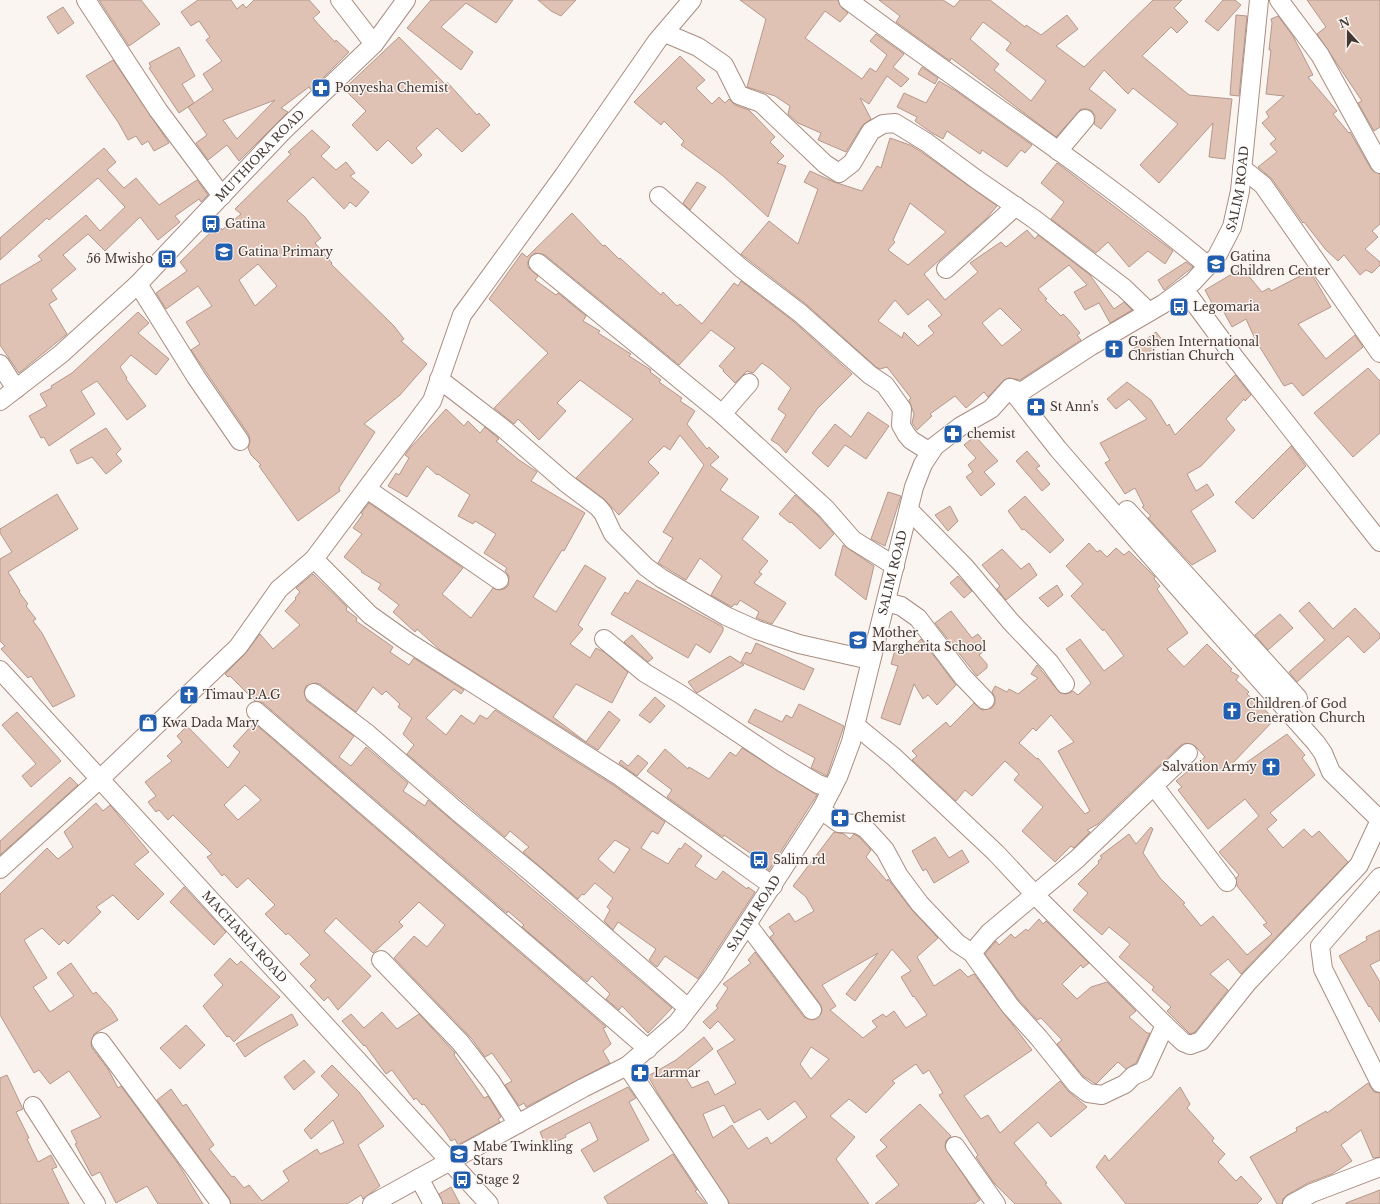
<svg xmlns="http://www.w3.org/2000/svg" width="1380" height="1204" viewBox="0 0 1380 1204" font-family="'Libre Baskerville',serif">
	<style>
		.building { fill: #e0c2b4; stroke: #b5988b; fill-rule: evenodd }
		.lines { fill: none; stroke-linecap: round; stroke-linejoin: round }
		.minor-casing { stroke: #a98d80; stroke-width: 20 }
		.minor { stroke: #fff; stroke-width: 18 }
		.labels { text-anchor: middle; stroke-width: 3; stroke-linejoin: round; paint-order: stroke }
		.poi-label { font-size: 12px; fill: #443833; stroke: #fbf5f2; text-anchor: start }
		.street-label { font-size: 12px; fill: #443833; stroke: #fbf5f2 }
	</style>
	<rect width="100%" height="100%" fill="#fbf5f2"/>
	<path class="building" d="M99 0H141L160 24 129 46Z
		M198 0H231L237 9 243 4 246 8 254 0H309L320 12 313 18 320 26 335 42 336 40 349 52 311 90 309 87 281 108 288 112 239 161 227 145 208 160 196 143 207 135 188 107 213 90 203 74 222 61 206 40 210 37 199 21 191 26 181 12ZM275 100 237 139 223 120Z
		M431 0H513L496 23 466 3 441 27 473 52 461 70 407 28Z
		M538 0H576L561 16 551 11Z
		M740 0H838L842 8 848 13 840 22 825 11 805 38 862 79 870 68 876 72 887 55 870 41 876 34 904 54 893 67 909 79 901 87 887 76 869 104 860 98 871 119 862 126 846 152 818 140 821 133 798 123 788 114 790 106 775 96 747 87 766 19Z
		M879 0H943L954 7 960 0H990L1025 27 1026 25 1041 35 1067 15 1078 29 1056 46 1084 67 1153 0H1182L1174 8 1188 22 1177 33 1171 27 1142 56 1189 95 1232 99 1225 159 1209 157 1213 123 1159 183 1140 165 1178 124 1133 88 1128 94 1104 70 1089 89 1116 110 1101 129 1094 124 1095 116 1092 111 1087 109H1081L1056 137 951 58 950 61 896 22 900 16ZM983 22 1011 43 1006 50 1046 81 1031 101 994 70 999 64 970 39Z
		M1223 0H1235L1241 5 1218 31 1205 21Z
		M1307 0H1380V127L1374 131 1358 103 1362 101 1317 34 1326 27Z
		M63 7 74 23 58 34 47 17Z
		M1236 15 1247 16 1239 96 1230 95Z
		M1278 16 1293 36 1313 75 1308 77 1337 111 1333 114 1349 133 1350 132 1371 169 1380 174V224L1372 231 1378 237 1365 249 1380 262V265L1372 273 1366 270 1360 275 1344 255 1338 261 1326 250 1304 222 1303 223 1272 179 1258 167 1277 152 1270 144 1276 139 1262 123 1269 117 1266 112 1284 96 1266 94 1271 50H1269L1272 23 1271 19Z
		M399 37 445 84 447 82 477 115 479 113 490 125 462 152 437 128 416 148 422 155 412 164 388 140 377 151 352 125 366 111 344 89Z
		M179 47 195 76 182 84 194 103 179 113 149 68 151 67 149 63Z
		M680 56 705 80 696 88 712 104 719 97 725 103 729 99 735 105 749 110 775 137 770 142 784 156 777 163 786 166 768 217 722 175 681 145 684 141 664 121 661 125 634 102Z
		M113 60 169 143 154 151 148 141 142 145 136 136 128 140 118 122 86 76Z
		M922 67 938 78 935 84 918 74Z
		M939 81 956 91 1032 145 1025 153 1021 150 1007 167 982 150 980 154 947 131 943 139 932 133 915 121 917 117 897 107 904 93 926 103Z
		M312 130 330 147 321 156 336 170 346 162 355 173 350 176 369 192 356 207 350 202 344 209 313 177 287 201 305 217 321 238 315 243 332 263 331 264 394 326 404 339 401 341 427 364 400 395 364 424 375 432 339 488 340 491 298 521 259 466 261 465 251 455 248 448 250 441 249 435 191 350 200 344 186 322 212 306 198 286 166 309 156 293 187 271 180 262 212 231 215 234 221 228 222 230 241 214 235 209 291 154 288 152ZM258 264 277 286 255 306 239 280Z
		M890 138 910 145 920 151 997 206 986 219 924 274 945 300 978 272 970 263 1001 242 1006 247 1027 230 1035 239 1038 235 1090 275 1114 309 1124 302 1132 310 1110 323 1099 303 1085 310 1074 292 1087 285 1069 265 1038 289 1047 299 1045 300 1061 316 1063 314 1069 320 1080 333 1077 335 1081 340 1020 380 1009 378 1004 380 988 397 984 392 966 408 955 396 930 414 932 416 917 430 912 423 914 414 909 400 911 398 887 367 880 369 876 367 807 305 741 254 769 221 798 244 818 189 804 182 810 171 834 182 862 191 877 166 881 168ZM910 203 946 232 908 265 888 250 895 242 893 240ZM928 299 942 315 928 326 934 333 918 346 904 332 902 338 878 321 895 300 908 315ZM1000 308 1022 330 1002 346 982 323Z
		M104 148 116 162 107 170 124 188 136 178 159 205 197 180 208 195 201 202 199 199 175 216 180 222 158 240 140 217 105 251 88 234 63 255 76 269 51 290 57 299 49 304 67 334 19 373 0 345V285L42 260 38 256 86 215 100 231 125 207 98 178 49 220 47 218 0 260V238Z
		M1057 163 1173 251 1165 264 1148 251 1129 267 1108 242 1096 253 1051 219 1064 202 1041 183Z
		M697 182 706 187 690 210 683 203Z
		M572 213 603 246 605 245 619 259 620 258 661 295 663 292 677 306 680 304 702 324 734 283 738 286 741 281 793 321 852 374 817 409 786 453 779 445 771 440 786 415 778 409 791 388 772 370 762 363 753 373 747 371 735 383 723 371 724 370 719 366 735 348 711 330 679 365 545 255 535 253 528 261V267L538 276 535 280 556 295 558 293 586 316 583 321 600 331 598 333 631 354 629 356 651 370 650 372 661 380 659 382 682 398 680 401 695 411 687 424 707 449 709 447 719 457 710 465 728 479 720 490 759 517 742 539 768 561 759 572 762 574 754 583 786 603 772 624 756 618 759 612 740 600 737 605 734 604 732 607 711 595 722 576 700 558 686 580 658 563 673 538 663 532 704 465 680 435 670 450 664 446 648 462 659 473 619 515 604 499 576 478 633 419 580 380 557 403 566 411 539 440 518 419 514 424 494 408 548 353 489 299 522 253 527 257Z
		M1186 262 1193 267 1164 290 1158 280Z
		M1242 268 1262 292 1269 288 1271 291 1310 271 1331 307 1298 324 1326 359 1355 335 1363 347 1303 396 1292 383 1284 386 1256 341 1246 319 1232 327 1220 305 1215 309 1205 290Z
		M138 312 149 323 138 333 169 359 156 375 131 355 120 367 127 378 126 379 146 406 127 420 97 381 81 391 95 414 49 446 44 437 41 438 29 416 47 406 40 394 52 388 51 386 72 373Z
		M1156 332 1164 342 1138 359 1133 349Z
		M1368 368 1380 381V433L1353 457 1314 413Z
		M1235 375 1251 395 1245 401 1244 399 1226 419 1235 430 1201 466 1187 474 1196 491 1207 484 1214 495 1191 511 1216 551 1192 565 1148 518 1151 516 1142 507 1144 506 1135 488 1125 494 1105 463 1110 460 1100 443 1147 419 1129 399 1116 409 1107 399 1127 382 1151 400 1167 426 1169 424 1175 435Z
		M446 409 464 426 468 421 480 433 485 427 499 439 496 441 519 460 537 472 531 481 585 513 564 551 562 550 533 597 556 612 585 565 606 578 578 625 583 629 570 644 590 658 596 648 604 652 628 672 612 703 576 684 553 717 586 742 609 711 620 720 598 750 441 651 417 629 415 632 393 612 399 605 378 589 381 584 361 572 362 571 344 557 362 534 353 528 363 514 361 513 369 503 463 568 442 594 471 618 493 588 499 590 504 589 508 586 509 576 505 571 507 568 484 553 496 534 475 521 473 524 458 516 470 495 438 474 437 475 427 466 407 497 388 486 396 473 399 475 409 458 405 455 411 447Z
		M868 412 889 426 866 459 845 445 828 467 812 453 835 424 851 437Z
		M106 428 121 449 116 454 122 461 106 474 92 457 77 464 70 450Z
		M975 436 998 461 984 472 995 484 981 496 966 477 973 472 968 465 976 458 964 445Z
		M1291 446 1306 466 1253 519 1235 502Z
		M1027 451 1040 466 1036 468 1050 484 1042 491 1016 461Z
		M888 492 901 496 885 546 871 539Z
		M57 494 78 529 8 572 20 591 19 592 28 604 26 606 36 619 33 621 42 633 75 696 53 707 31 676 28 678 1 649 5 646 0 641V559L12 552 0 533V529Z
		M795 495 818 516 834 534 820 549 791 522 790 523 779 514Z
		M1025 496 1064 540 1050 553 1024 529 1022 530 1008 511Z
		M950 506 958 521 948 531 935 515Z
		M1089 543 1097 552 1100 550 1107 557 1116 548 1124 555 1129 551 1155 577 1154 579 1160 586 1157 589 1188 633 1167 649 1184 667 1207 644 1232 669 1230 671 1239 676 1236 680 1249 692 1247 694 1275 719 1229 767 1233 772 1287 734 1305 755 1302 758 1315 775 1270 813 1277 820 1267 829 1283 848 1304 829 1312 837 1319 831 1348 862 1241 974 1228 959 1210 974 1228 990 1195 1032 1190 1034 1167 1011 1171 1007 1152 990 1154 987 1119 957 1130 944 1109 927 1102 935 1073 910 1088 893 1078 884 1099 863 1098 861 1102 858 1100 856 1129 834 1136 844 1151 827 1153 829 1143 853 1160 878 1185 903 1183 904 1201 926 1213 916 1247 955 1272 934 1263 925 1267 923 1237 886 1236 878 1239 875 1219 852 1259 816 1245 799 1208 829 1178 790 1182 787 1176 781 1205 757 1195 746 1186 743 1181 745 1098 824 1087 830 1090 832 1074 848 1071 846 1055 862 1022 831 1043 807 1014 780 1019 774 1005 761 972 796 965 790 956 801 912 760 917 756 912 751 946 722 950 727 974 703 982 710 992 708 995 703V697L992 692 995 686 1007 692 1009 689 1018 694 1038 678 1031 674 1037 665 1060 693 1066 694 1073 691 1078 695 1091 683 1066 649 1080 639 1104 671 1124 656 1104 629 1103 631 1071 596 1083 584 1066 566ZM1051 715 1074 742 1058 751 1090 811 1085 814 1038 758 1037 759 1019 743 1033 728 1036 731Z
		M843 545 874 566 866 600 835 575Z
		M1002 549 1021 569 1029 563 1037 575 1006 600 997 589 1000 586 982 565Z
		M313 574 347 607 346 610 357 618 356 621 393 647 390 652 409 665 414 658 464 690 461 694 454 689 426 718 446 735 461 715 474 724 480 715 487 719 495 710 613 785 665 822 658 834 652 831 641 848 668 864 679 848 681 849 685 843 702 856 695 866 716 880 723 871 747 889 748 887 755 892 698 979 665 956 657 967 649 960 656 949 618 922 613 930 604 921 610 910 607 907 613 898 595 883 584 895 582 894 578 899 523 852 529 847 510 831 505 837 407 754 414 745 403 734 412 718 398 707 400 704 386 691 382 695 373 687 356 712 320 684 315 683 306 686 304 692 307 701 354 736 339 757 351 766 366 747 408 783 403 791 425 806 428 800 672 1008 648 1033 622 1006 619 1010 606 999 610 994 592 976 587 982 522 927 524 925 508 911 507 913 263 703 255 701 230 676 228 677 225 674 245 654 260 634 273 649 300 625 285 611 296 599 295 598 300 592 296 588ZM615 840 630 849 614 873 598 859Z
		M958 576 972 591 964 598 950 583Z
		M637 580 723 627V631L710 653 696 644 688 658 611 614 625 592 628 594Z
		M1057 585 1063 595 1048 607 1039 598Z
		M1309 602 1333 629 1355 608 1380 634V638L1364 653 1348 636 1297 682 1289 672 1325 640 1299 611Z
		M951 611 972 638 978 634 986 644 981 648 984 651 979 655 987 664V668L977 676 935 623Z
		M1280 614 1293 628 1268 650 1255 635Z
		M632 635 653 658 648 662 624 642Z
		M921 639 956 685 937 705 928 695 923 699 914 684 900 725 881 718 898 666 891 664 896 647 910 651Z
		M756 643 814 669 804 690 741 662 746 652 751 654Z
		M730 656 744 665 697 693 695 691 688 682Z
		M655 697 665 706 650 723 639 715Z
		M799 704 844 726 827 776 811 768 815 758 748 722 755 709 782 722 786 715 792 718Z
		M17 712 61 761 31 787 22 776 36 764 2 725Z
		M254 723 606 1027 603 1028 611 1044 603 1051 610 1063 526 1107 524 1103 519 1106 505 1085 512 1081 492 1053 485 1057 472 1039 394 958 414 936 427 947 445 925 419 902 399 922 403 926 373 953 336 918 324 931 371 976 338 1010 328 997 324 1001 310 986 316 980 300 964 310 955 288 933 286 935 265 914 275 905 248 878 237 888 224 874 222 876 207 857 212 854 173 815 168 820 159 810 156 812 148 802 156 796 145 782 172 761 167 756 182 742 177 736 187 726 228 768 240 752 233 746ZM245 785 261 800 238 820 224 805Z
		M742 748 817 795 769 870 764 867 766 864 724 835 723 837 667 797 672 790 647 771 665 749 688 769 689 767 709 779 730 752 736 756Z
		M638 755 648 763 637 776 619 763 621 760 628 766Z
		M70 777 78 785 0 855V841Z
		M96 803 103 811 110 805 149 852 134 864 164 894 138 920 113 895 96 907 101 912 68 944 64 940 59 945 42 928 24 940 47 978 33 987 50 1012 74 996 57 973 71 963 93 994 96 992 111 1009 118 1020 94 1034 91 1043 92 1048 108 1069 118 1088 121 1086 179 1165 203 1204H158L147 1186 116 1203 100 1172 92 1176 75 1144 77 1143 71 1131 101 1117 69 1071 50 1084 39 1070 34 1073 0 1015V894L47 848 58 859 73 847 64 832Z
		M834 832 844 834 850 839 854 834 859 837 871 850 866 857 887 881 888 879 912 910 938 938 917 957 934 986 960 969 968 977 974 974 1032 1050 964 1096 981 1119 988 1115 1000 1133 1060 1081 1068 1091 1087 1107 1051 1137 1038 1122 1014 1143 1047 1183 1045 1184 1062 1204H1015L994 1183 976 1157 978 1155 939 1095 943 1093 929 1070 923 1074 916 1064 892 1081 895 1083 866 1113 849 1099 830 1116 855 1137 836 1159 869 1204H730L659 1095 648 1076 676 1060 704 1037 713 1049 683 1073 692 1088 708 1081 715 1095 736 1083 717 1051 735 1040 718 1021 710 1029 703 1022 718 1008 716 1006 728 988 723 984 751 963 748 960 755 952 804 1017 813 1020 821 1014 822 1009 820 1004 770 937 774 934 769 927 789 913 795 922 814 911 806 897 793 886ZM892 949 911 971 901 977 913 997 914 996 927 1015 906 1028 894 1011 886 1017 883 1014 872 1021 877 1027 863 1038 830 1010 836 1006 822 985 878 953 846 994 855 1001ZM811 1047 829 1059 811 1079 800 1064ZM795 1101 807 1117 771 1144 767 1137 748 1149 732 1125 713 1138 703 1114 724 1105 734 1123 760 1109 768 1120Z
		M935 837 949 858 962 850 969 862 934 883 926 869 923 871 912 851Z
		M184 887 226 932 214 945 170 902Z
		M1039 919 1043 924 1046 921 1089 963 1083 968 1081 965 1062 984 1077 999 1091 987 1107 982 1136 1011 1129 1017 1147 1033H1150L1136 1063 1126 1069 1118 1062 1096 1084 1083 1076 1057 1044 1062 1040 1041 1018 1037 1020 1018 999 985 954 996 941 999 945 1011 934 1015 938 1026 929 1028 931Z
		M1380 930V960L1370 965 1380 982V1022L1370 1006 1369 1007 1339 956 1367 940 1366 937Z
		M230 958 237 965 241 961 280 997 234 1042 229 1036 227 1037 203 1006 223 985 214 975Z
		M382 1012 397 1029 419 1014 455 1053 454 1055 484 1098 488 1096 501 1117 498 1119 500 1122 458 1145 455 1139 451 1141 444 1130 424 1104 422 1105 416 1098 414 1100 392 1070 386 1074 365 1045 364 1046 342 1021 351 1014 364 1028Z
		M292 1014 298 1025 260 1046 245 1057 236 1044Z
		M186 1025 205 1045 180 1069 160 1048Z
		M304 1060 315 1072 294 1090 284 1077Z
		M332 1065 359 1092 384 1126 358 1145 380 1186 363 1199 361 1195 347 1204H231L229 1198 157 1100 171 1089 183 1106 186 1104 214 1145 209 1149 232 1177 234 1176 244 1188 249 1185 262 1201 289 1181 283 1171 317 1149 320 1154 344 1143 333 1120 311 1139 304 1130 339 1095 321 1076Z
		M7 1075 23 1109 16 1112 29 1138 27 1139 38 1162 51 1155 57 1167 52 1169 69 1204H0V1078Z
		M1368 1083 1374 1092 1380 1093V1157L1373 1158 1361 1130 1341 1145 1352 1161 1332 1174 1308 1183 1287 1195 1283 1199 1282 1204H1277L1250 1157 1297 1131 1296 1128 1326 1111 1327 1113Z
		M628 1087 636 1098 629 1102 649 1140 594 1172 581 1150 598 1140 590 1122 565 1135 566 1137 546 1146 540 1132Z
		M1180 1087 1190 1104 1187 1108 1214 1138 1212 1141 1225 1154 1218 1162 1236 1181 1241 1176 1262 1199 1257 1204H1126L1096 1167 1105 1155 1109 1161Z
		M920 1104 951 1136 946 1141 945 1147 980 1200 974 1204H875L899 1185 876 1156 887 1147 880 1140Z
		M673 1154 697 1190 695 1191 706 1204H608L604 1197Z
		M451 1187 460 1204H443L439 1194Z
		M1380 1190V1204H1346V1203Z"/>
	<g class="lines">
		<defs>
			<g id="minor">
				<path d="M86 0 158 110 222 196"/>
				<path d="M340 0 374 44"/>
				<path d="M692 0 657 41 564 175 462 315 432 401 314 559 370 615 408 642 619 776 773 886"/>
				<path d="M848 0C967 89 1094 170 1208 266"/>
				<path d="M1279 0 1320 55 1380 164"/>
				<path d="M665 33 698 47 724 65 739 95 761 103 825 164 839 173 852 163 871 131 883 124 895 123 926 142 976 179 1034 219 1124 288 1149 312"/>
				<path d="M1058 151 1085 119"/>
				<path d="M1242 168 1263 185 1380 353"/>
				<path d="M659 196 741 268 800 313 870 375 885 385 902 409 901 425 906 434 911 440 930 452"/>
				<path d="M538 263 722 414 826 509 853 540 895 566"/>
				<path d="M946 269 1016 206"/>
				<path d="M138 284 196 377 240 441"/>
				<path d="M1184 289 1235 358 1380 542"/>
				<path d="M0 364 16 389"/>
				<path d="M439 379 505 430 566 483 598 507 603 513 613 534 646 567 661 578 726 616 757 630 799 644 870 660"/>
				<path id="s1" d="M0 401 61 354 138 284 283 131 374 44 406 0"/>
				<path d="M722 414 749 383"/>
				<path d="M367 489 499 580"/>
				<path d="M909 510 965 567 1011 622 1050 663 1065 684"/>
				<path d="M1127 510 1298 698"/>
				<path d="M886 602 901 606 918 618 963 677 985 700"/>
				<path d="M604 639 645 673 680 694 780 761 818 784 832 789"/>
				<path id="s2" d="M0 670 489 1204"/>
				<path d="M314 693 368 734 458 812 533 874 688 1008"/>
				<path d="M256 711 648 1049"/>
				<path d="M855 725 894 757 996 853 1039 899 1165 1025 1183 1042 1190 1045 1201 1041 1248 982 1359 865 1380 820 1331 772 1323 753 1316 743 1169 577 1058 449 1010 388"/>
				<path d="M1154 786 1227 882"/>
				<path d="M821 810 839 823 857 824 866 829 877 841 885 850 899 876 920 904 957 943 972 953 1010 1006 1039 1038 1076 1084 1088 1093 1102 1095 1125 1084 1133 1076 1144 1071 1165 1025"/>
				<path d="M0 869 101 778 238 647 279 589 314 559"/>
				<path d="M1380 877 1320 946 1323 969 1380 1083"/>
				<path d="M747 924 812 1010"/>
				<path d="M972 953 989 933 1077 859 1188 753"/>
				<path d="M381 960 460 1042 491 1082 518 1124"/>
				<path d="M101 1042 221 1204"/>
				<path d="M627 1066 719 1204"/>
				<path d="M33 1106 96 1204"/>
				<path d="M955 1146 996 1204"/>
				<path d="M419 1178 433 1204"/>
				<path id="s3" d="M372 1204 583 1088 627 1066 677 1023 714 975 821 810 838 777 851 742 914 487 923 464 935 446 961 426 991 409 1010 388 1021 392 1091 346 1163 304 1193 282 1217 256 1232 227 1240 191 1259 0"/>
				<path d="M1292 1204 1312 1193 1380 1167"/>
			</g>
		</defs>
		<use href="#minor" class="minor-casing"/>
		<use href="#minor" class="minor"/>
	</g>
	<defs>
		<symbol id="pharmacy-square" viewBox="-11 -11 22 22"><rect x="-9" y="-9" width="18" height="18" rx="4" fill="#225eaf" stroke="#fbf5f2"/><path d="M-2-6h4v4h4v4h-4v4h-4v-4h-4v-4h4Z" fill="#fff"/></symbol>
		<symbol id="bus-square" viewBox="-11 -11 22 22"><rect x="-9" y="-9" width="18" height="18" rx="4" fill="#225eaf" stroke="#fbf5f2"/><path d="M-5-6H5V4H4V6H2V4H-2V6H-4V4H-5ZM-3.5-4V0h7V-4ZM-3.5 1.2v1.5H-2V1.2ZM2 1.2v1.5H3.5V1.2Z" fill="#fff"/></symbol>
		<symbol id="school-square" viewBox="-11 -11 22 22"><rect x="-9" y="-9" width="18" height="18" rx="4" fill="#225eaf" stroke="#fbf5f2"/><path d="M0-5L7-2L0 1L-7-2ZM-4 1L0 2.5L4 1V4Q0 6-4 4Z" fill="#fff"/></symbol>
		<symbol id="church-square" viewBox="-11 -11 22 22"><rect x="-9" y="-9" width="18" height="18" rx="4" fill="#225eaf" stroke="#fbf5f2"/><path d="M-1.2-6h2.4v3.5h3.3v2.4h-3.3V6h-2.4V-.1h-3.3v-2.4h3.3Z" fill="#fff"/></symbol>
		<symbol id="shop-square" viewBox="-11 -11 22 22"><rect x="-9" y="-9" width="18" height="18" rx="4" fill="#225eaf" stroke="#fbf5f2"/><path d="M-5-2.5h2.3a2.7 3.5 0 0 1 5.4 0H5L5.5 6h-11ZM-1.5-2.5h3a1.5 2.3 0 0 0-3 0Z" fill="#fff"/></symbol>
	</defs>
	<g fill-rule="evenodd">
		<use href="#pharmacy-square" x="310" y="77" width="22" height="22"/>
		<use href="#bus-square" x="200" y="213" width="22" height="22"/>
		<use href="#school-square" x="213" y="241" width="22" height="22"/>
		<use href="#bus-square" x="156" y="248" width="22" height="22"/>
		<use href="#school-square" x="1205" y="253" width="22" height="22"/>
		<use href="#bus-square" x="1168" y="296" width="22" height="22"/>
		<use href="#church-square" x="1103" y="338" width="22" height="22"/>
		<use href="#pharmacy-square" x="1025" y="396" width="22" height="22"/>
		<use href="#pharmacy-square" x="942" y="423" width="22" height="22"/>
		<use href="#school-square" x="847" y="629" width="22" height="22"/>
		<use href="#church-square" x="178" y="684" width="22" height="22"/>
		<use href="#church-square" x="1221" y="700" width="22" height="22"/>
		<use href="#shop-square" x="137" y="712" width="22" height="22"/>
		<use href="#church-square" x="1260" y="756" width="22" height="22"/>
		<use href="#pharmacy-square" x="829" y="807" width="22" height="22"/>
		<use href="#bus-square" x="748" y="849" width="22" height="22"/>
		<use href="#pharmacy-square" x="629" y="1062" width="22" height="22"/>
		<use href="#school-square" x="448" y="1143" width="22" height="22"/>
		<use href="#bus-square" x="451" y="1169" width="22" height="22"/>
	</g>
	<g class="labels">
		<g class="poi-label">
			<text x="335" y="92">Ponyesha Chemist</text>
			<text x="225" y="228">Gatina</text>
			<text x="238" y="256">Gatina Primary</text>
			<text x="1230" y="261">Gatina<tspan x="1230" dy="14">Children Center</tspan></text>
			<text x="153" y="263" text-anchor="end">56 Mwisho</text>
			<text x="1193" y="311">Legomaria</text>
			<text x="1128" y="346">Goshen International<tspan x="1128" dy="14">Christian Church</tspan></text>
			<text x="1050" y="411">St Ann's</text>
			<text x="967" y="438">chemist</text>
			<text x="872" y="637">Mother<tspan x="872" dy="14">Margherita School</tspan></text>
			<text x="203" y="699">Timau P.A.G</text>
			<text x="1246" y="708">Children of God<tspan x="1246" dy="14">Generation Church</tspan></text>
			<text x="162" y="727">Kwa Dada Mary</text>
			<text x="1257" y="771" text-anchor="end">Salvation Army</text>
			<text x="854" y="822">Chemist</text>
			<text x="773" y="864">Salim rd</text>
			<text x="654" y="1077">Larmar</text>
			<text x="473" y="1151">Mabe Twinkling<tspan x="473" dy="14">Stars</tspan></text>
			<text x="476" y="1184">Stage 2</text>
		</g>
		<g class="street-label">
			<text dy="4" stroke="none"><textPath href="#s1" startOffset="358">MUTHIORA ROAD</textPath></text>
			<text dy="4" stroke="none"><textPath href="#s3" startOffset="1415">SALIM ROAD</textPath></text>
			<text dy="4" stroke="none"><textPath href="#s3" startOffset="862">SALIM ROAD</textPath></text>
			<text dy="4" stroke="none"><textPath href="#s3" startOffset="490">SALIM ROAD</textPath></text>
			<text dy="4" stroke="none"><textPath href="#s2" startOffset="362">MACHARIA ROAD</textPath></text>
		</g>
	</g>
	<g transform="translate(1348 32) rotate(339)" stroke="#fbf5f2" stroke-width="3" paint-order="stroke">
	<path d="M0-3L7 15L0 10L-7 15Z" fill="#443833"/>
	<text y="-6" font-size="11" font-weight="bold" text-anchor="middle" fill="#443833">N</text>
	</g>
</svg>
